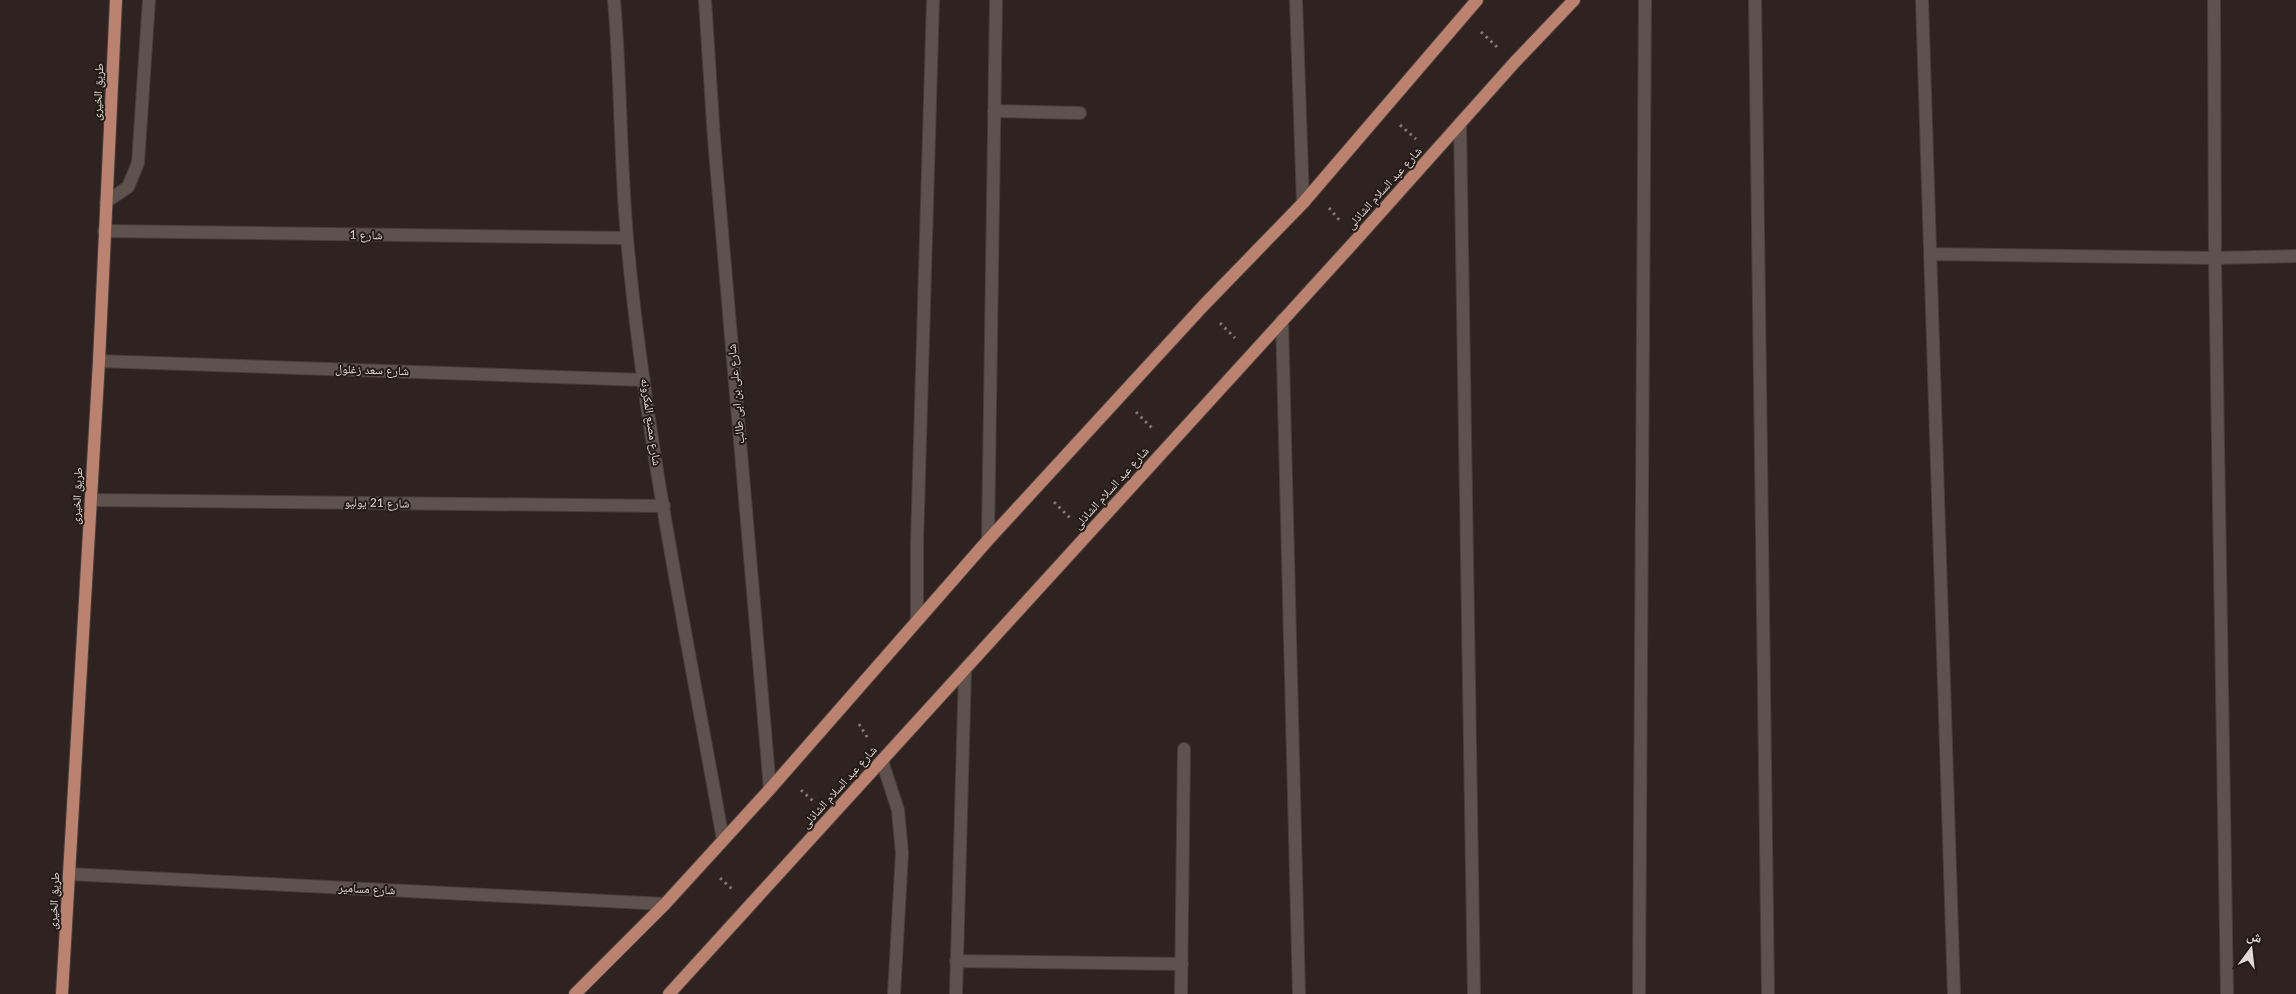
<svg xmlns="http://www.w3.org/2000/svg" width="2296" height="994" viewBox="0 0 2296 994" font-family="Lato,'Noto Naskh Arabic',sans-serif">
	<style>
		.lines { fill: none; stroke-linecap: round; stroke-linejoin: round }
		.minor-casing { stroke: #473e3a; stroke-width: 14 }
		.major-casing { stroke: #473e3a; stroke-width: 14 }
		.path { stroke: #807774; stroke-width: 3; stroke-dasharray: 2.5 4; stroke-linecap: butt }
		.minor { stroke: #5e524e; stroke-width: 12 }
		.major { stroke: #bb836f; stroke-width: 12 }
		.labels { text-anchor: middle; stroke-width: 4; stroke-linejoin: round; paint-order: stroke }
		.street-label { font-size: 12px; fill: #e1dad7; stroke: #241a16 }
	</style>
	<rect width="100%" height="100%" fill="#2e2320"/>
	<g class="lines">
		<defs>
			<path id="minor" d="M614 0C621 79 620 159 627 238 645 440 688 641 723 840
				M705 0 714 139 770 789
				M1296 0 1303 203
				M1755 0 1768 994
				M1922 0 1954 994
				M2214 0 2215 258 2227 994
				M994 111 1080 113
				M1460 123 1474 994
				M106 202 128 187 138 163 149 0
				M104 231 627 238
				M1930 254 2215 258 2296 256
				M1282 320 1299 994
				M99 361 644 380
				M91 500 664 506
				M988 540 996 0
				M917 621V542L933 0
				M882 761 898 810 902 853 894 994
				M69 874 665 904
				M956 961 1182 964
				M956 994 965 670
				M1181 994 1184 749
				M1639 994 1645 0"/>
			<path id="major" d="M62 994 99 361 116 0
				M575 994 665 904 770 789 988 540 1204 305 1303 203 1477 0
				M669 994 1356 240 1514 63 1574 0"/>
		</defs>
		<use href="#minor" class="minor-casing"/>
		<use href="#major" class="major-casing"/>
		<path class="path" d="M1481 32 1497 47
			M1400 125 1416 139
			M1329 208 1341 222
			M1220 323 1235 338
			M1136 412 1153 429
			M1054 502 1071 519
			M859 724 869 740
			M801 790 813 801
			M720 878 732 889"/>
		<use href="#minor" class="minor"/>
		<use href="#major" class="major"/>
	</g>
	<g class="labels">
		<g class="street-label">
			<text transform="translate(98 92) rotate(-87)" y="4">طريق الخيرى</text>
			<text transform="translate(1384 188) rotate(-48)" y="4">شارع عبد السلام الشاذلى</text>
			<text transform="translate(366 235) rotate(1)" y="4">شارع 1</text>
			<text transform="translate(372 370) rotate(2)" y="4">شارع سعد زغلول</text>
			<text transform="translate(736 394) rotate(-95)" y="4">شارع على بن ابى طالب</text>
			<text transform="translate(651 422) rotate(82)" y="4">شارع مصنع المكرونه</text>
			<text transform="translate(1111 488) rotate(-48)" y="4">شارع عبد السلام الشاذلى</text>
			<text transform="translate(77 496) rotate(-87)" y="4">طريق الخيرى</text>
			<text transform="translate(377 503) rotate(1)" y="4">شارع 21 يوليو</text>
			<text transform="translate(839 787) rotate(-48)" y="4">شارع عبد السلام الشاذلى</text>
			<text transform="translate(367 889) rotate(3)" y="4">شارع مسامير</text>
			<text transform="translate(54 901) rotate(-87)" y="4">طريق الخيرى</text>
		</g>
	</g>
	<g transform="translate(2251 949) rotate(15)" stroke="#241a16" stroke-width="4" paint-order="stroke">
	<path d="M0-4L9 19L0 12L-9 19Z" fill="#e1dad7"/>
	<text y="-8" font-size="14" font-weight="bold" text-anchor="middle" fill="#e1dad7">ش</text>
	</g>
</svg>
